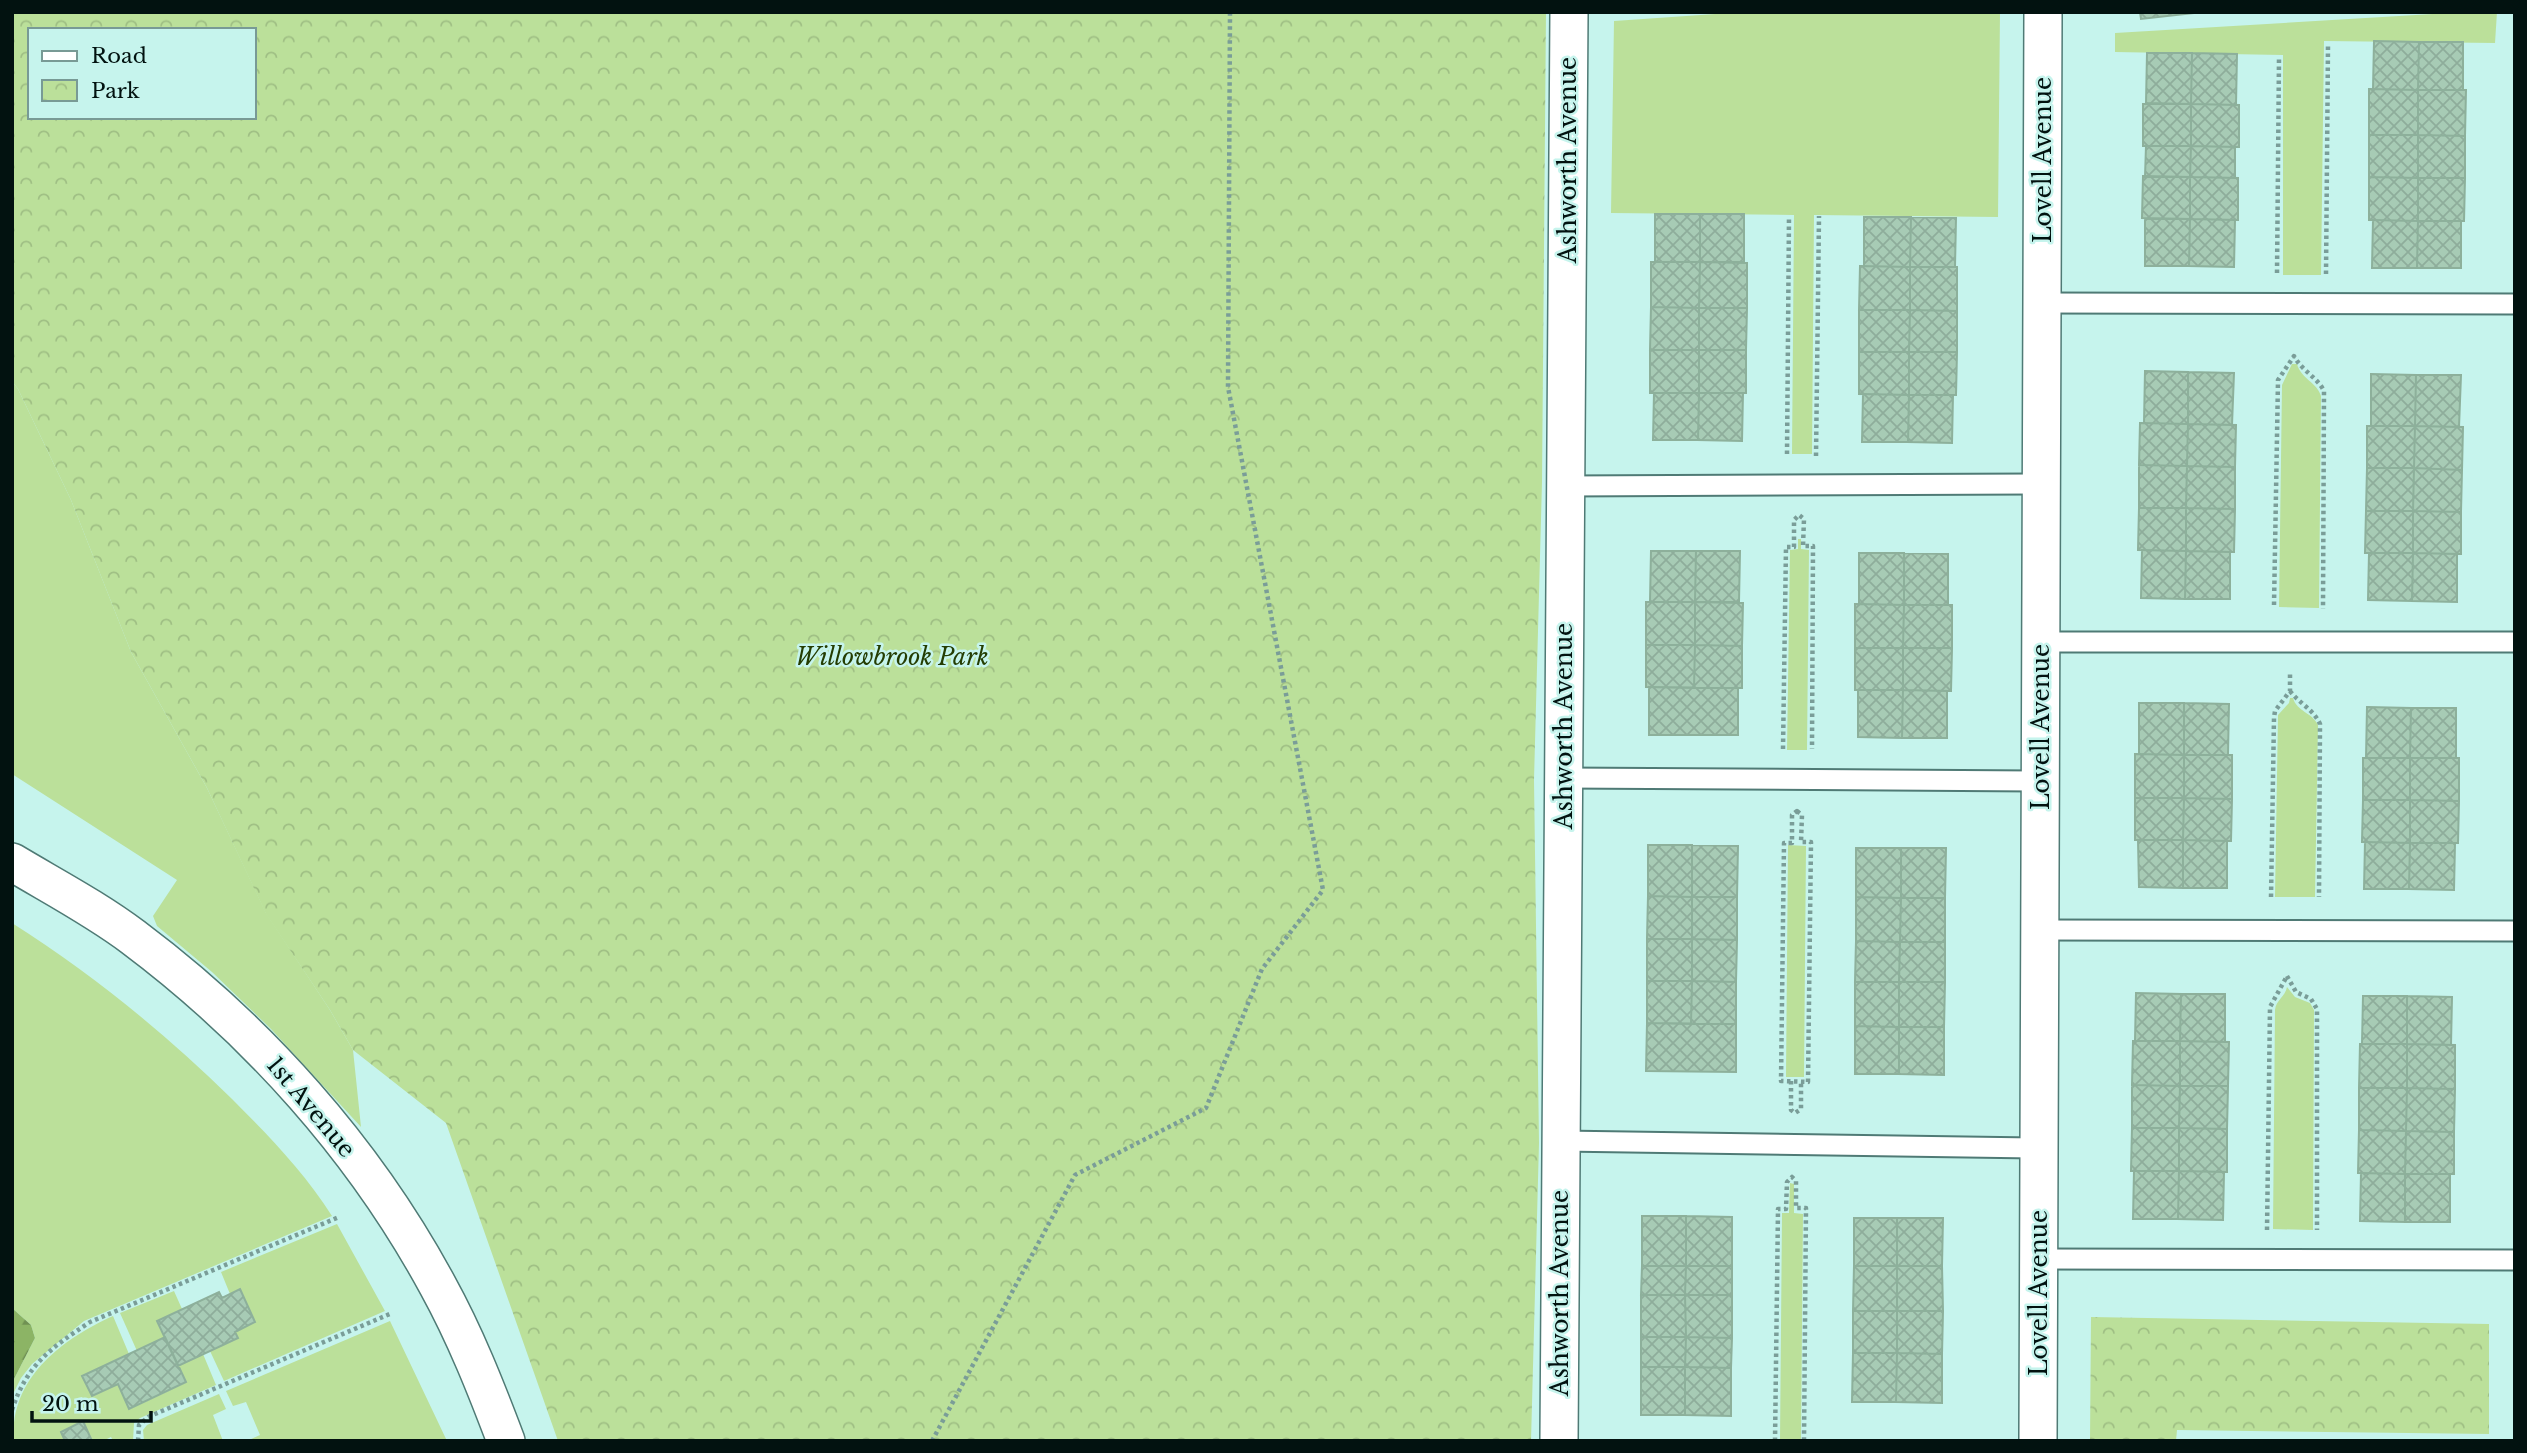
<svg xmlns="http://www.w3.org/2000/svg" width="2527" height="1453" viewBox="0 0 2527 1453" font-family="'Libre Baskerville',serif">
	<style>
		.green { fill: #bbe09a }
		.forest { fill: url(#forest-firs) }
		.park { fill: url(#park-crowns); fill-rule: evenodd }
		.building { fill: url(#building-cross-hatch); stroke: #8db09b; stroke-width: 2 }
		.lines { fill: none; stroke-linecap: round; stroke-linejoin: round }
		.service-casing { stroke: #4f7a75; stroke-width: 23 }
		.minor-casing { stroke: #4f7a75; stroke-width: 40 }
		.path { stroke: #7a9d98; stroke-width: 4.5; stroke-dasharray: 3.5 3.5; stroke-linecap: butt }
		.service { stroke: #fff; stroke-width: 19 }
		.minor { stroke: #fff; stroke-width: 37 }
		.labels { text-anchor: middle; stroke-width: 5; stroke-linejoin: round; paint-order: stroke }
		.street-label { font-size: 23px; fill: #021210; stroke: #c6f4ed }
		.park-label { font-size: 23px; font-style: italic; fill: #243d02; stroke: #c6f4ed }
	</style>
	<defs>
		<pattern id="forest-firs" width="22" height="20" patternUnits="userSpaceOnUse" patternTransform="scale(1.75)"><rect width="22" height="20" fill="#8cb465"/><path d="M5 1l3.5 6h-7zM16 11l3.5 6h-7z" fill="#709152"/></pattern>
		<pattern id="park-crowns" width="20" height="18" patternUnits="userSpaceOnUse" patternTransform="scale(1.75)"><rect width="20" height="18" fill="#bbe09a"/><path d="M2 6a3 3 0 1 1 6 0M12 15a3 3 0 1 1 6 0" fill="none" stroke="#9fbf84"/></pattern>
		<pattern id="building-cross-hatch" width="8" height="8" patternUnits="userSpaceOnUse" patternTransform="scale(1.75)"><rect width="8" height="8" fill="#a7cbb5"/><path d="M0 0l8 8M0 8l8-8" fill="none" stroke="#8ead9b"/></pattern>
	</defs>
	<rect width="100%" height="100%" fill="#c6f4ed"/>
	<path class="green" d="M1744 12H2000L1998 217 1814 215 1812 454H1792L1794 215 1611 213 1614 21Z
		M2466 12H2497L2495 43 2324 41 2321 275H2283V55L2115 52V33Z
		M2292 364H2297C2301 379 2317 382 2321 396L2319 608 2279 607 2282 385Z
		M12 381 18 389 71 500 131 652 207 788 266 913 330 1010 353 1050 361 1127 271 1029 212 972 157 926 153 916 177 880 12 774Z
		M1798 539H1801V549L1809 550 1807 750H1787L1790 550 1798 549Z
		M2290 698H2293C2297 712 2312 712 2318 725L2315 897H2275L2278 715 2289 703Z
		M1788 845 1806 846 1804 1077H1786Z
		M12 923C92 974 165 1033 232 1099 269 1136 304 1172 332 1216L84 1321 32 1364 21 1378 12 1396V1383L35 1338 31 1325 12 1308Z
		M2287 987 2295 997 2310 1003 2314 1010 2313 1230 2273 1229 2275 1010C2276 1000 2285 997 2287 987Z
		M1790 1183 1794 1184V1213L1803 1214 1801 1441H1780L1782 1213H1789Z
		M337 1224 385 1311 224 1381 210 1351 238 1338 235 1332 255 1322 240 1290 230 1294 221 1272Z
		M174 1291 182 1309 158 1321 165 1337 137 1351 120 1313Z
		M113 1316 129 1354 83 1376 92 1396 118 1384 130 1409 185 1383 178 1366 203 1354 216 1385 140 1418 134 1423 133 1441H113L111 1437 103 1441H92L83 1422 61 1432 65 1441H14C9 1379 62 1339 113 1316Z
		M390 1321 447 1441H247L260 1435 246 1402 233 1406 226 1391Z
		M219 1394 226 1409 213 1415 223 1441H144L143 1430 147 1425Z"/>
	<path class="forest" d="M12 1308 31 1325 35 1338 12 1383Z"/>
	<path class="park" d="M12 12H1546L1542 482 1534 780 1539 1143 1531 1441H558L446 1123 353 1050 330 1010 266 914 207 788 131 652 71 500 18 389 12 381ZM30 30H254V117H30Z
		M2091 1317 2489 1324V1434L2177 1430 2176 1441H2090Z"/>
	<path class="building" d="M2140 12H2203L2141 19Z
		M2374 41 2419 42 2418 90 2373 89Z
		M2419 42H2463V90H2418Z
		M2147 53H2192L2191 104 2146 103Z
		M2192 53 2237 54 2236 105 2191 104Z
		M2369 89 2418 90V135H2369Z
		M2418 90H2466L2465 136 2418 135Z
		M2143 104H2191V146H2143Z
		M2191 104 2239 105V147L2191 146Z
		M2369 135H2418V178L2369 177Z
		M2418 135 2465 136V178H2418Z
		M2146 146H2191L2190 177H2145Z
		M2191 146 2235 147V178L2190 177Z
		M2143 176 2190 177V219L2142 218Z
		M2190 177 2238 178V220L2190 219Z
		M2369 177 2418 178V221L2369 220Z
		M2418 178H2465L2464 221H2418Z
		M1655 214H1700V262H1655Z
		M1700 214H1744V262H1700Z
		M1864 217H1911L1910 267 1864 266Z
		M1911 217 1956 218 1955 267H1910Z
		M2145 219H2190L2189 266H2145Z
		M2190 219 2235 220 2234 267 2189 266Z
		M2373 220 2418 221 2417 268H2372Z
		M2418 221H2461V268H2417Z
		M1651 262H1700L1699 308 1651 307Z
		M1700 262 1747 263V308H1699Z
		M1860 266 1910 267V310H1859Z
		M1910 267H1957V311L1910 310Z
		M1651 307 1699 308V350H1650Z
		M1699 308H1747L1746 350H1699Z
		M1859 310H1910L1909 352H1859Z
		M1910 310 1957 311V352H1909Z
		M1650 350H1699V393H1650Z
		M1699 350H1746V393H1699Z
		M1859 352H1909V395L1859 394Z
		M1909 352H1957L1956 395H1909Z
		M2145 371 2188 372V424L2144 423Z
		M2188 372 2234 373 2232 425 2188 424Z
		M2371 374 2416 375 2415 426H2371Z
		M2416 375H2461L2459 427 2415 426Z
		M1654 393H1699L1698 440H1653Z
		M1699 393H1743L1742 441 1698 440Z
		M1863 394 1909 395 1908 442H1862Z
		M1909 395H1953L1952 443 1908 442Z
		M2140 423 2188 424 2187 466 2139 465Z
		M2188 424 2236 425 2235 467 2187 466Z
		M2367 426H2415L2414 468H2367Z
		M2415 426 2463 427 2462 470 2414 468Z
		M2139 465 2187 466 2186 508H2139Z
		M2187 466 2235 467V509L2186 508Z
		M2367 468H2414L2413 511H2366Z
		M2414 468 2462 470 2461 512 2413 511Z
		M2139 508H2186V551L2138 550Z
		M2186 508 2235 509 2234 552 2186 551Z
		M2366 511H2413V553H2365Z
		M2413 511 2461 512V554L2413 553Z
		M2142 550 2186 551 2185 599 2141 598Z
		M1651 551H1696L1695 602H1650Z
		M1696 551H1740L1739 602H1695Z
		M2186 551 2230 552V599H2185Z
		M1859 553H1904V605L1859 604Z
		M1904 553 1948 554V605H1904Z
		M2369 553H2413L2412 601 2368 600Z
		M2413 553 2457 554V602L2412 601Z
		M1646 602H1695V645H1646Z
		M1695 602 1743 603 1742 646 1695 645Z
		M1855 604 1904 605 1903 648H1855Z
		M1904 605H1952V648H1903Z
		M1646 645H1695L1694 688 1646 687Z
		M1695 645 1742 646V688H1694Z
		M1855 648H1903V690H1855Z
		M1903 648H1952L1951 691 1903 690Z
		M1649 687 1738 688V735H1649Z
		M1858 690H1903L1902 738 1858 737Z
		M1903 690 1947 691V738H1902Z
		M2139 703H2184V755L2139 754Z
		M2184 703 2229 704 2228 755H2184Z
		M2367 707 2411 708 2410 758H2366Z
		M2411 708H2456V758H2410Z
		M2135 754 2184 755V798H2135Z
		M2184 755H2232V799L2184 798Z
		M2363 758H2410V800H2363Z
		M2410 758H2459V801L2410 800Z
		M2135 798H2184L2183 840H2135Z
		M2184 798 2232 799 2231 841 2183 840Z
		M2363 800H2410V843L2362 842Z
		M2410 800 2459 801 2458 843H2410Z
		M2138 840H2183V888L2139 887Z
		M2183 840 2227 841V888H2183Z
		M2365 842 2410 843 2409 889H2364Z
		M2410 843H2455L2454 890 2409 889Z
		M1648 845H1692V897L1648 896Z
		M1692 845 1738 846 1737 897H1692Z
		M1856 848H1901V898L1856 897Z
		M1901 848H1946L1945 898H1901Z
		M1648 896 1692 897V939H1647Z
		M1692 897H1737V940L1692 939Z
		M1856 897 1901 898 1900 942 1856 941Z
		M1901 898H1945V942H1900Z
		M1647 939H1692V981H1647Z
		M1692 939 1737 940 1736 982 1692 981Z
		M1856 941 1900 942 1899 982H1855Z
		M1900 942H1945V982H1899Z
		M1647 981H1692L1691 1024 1647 1023Z
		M1692 981 1736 982V1024H1691Z
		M1855 982H1899V1027L1855 1026Z
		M1899 982H1945L1944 1027H1899Z
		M2136 993 2181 994 2180 1041H2135Z
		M2181 994H2225V1042L2180 1041Z
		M2363 996H2407V1044H2362Z
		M2407 996 2452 997 2451 1045 2407 1044Z
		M1647 1023 1736 1024V1072L1646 1071Z
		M1855 1026 1899 1027V1074H1855Z
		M1899 1027H1944V1075L1899 1074Z
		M2133 1041H2180V1086L2132 1085Z
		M2180 1041 2229 1042 2228 1086H2180Z
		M2360 1044H2407V1088H2359Z
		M2407 1044 2455 1045V1089L2407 1088Z
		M2132 1085 2180 1086 2179 1128H2132Z
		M2180 1086H2228L2227 1129 2179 1128Z
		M2359 1088H2407L2406 1131 2359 1130Z
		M2407 1088 2455 1089 2454 1132 2406 1131Z
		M2132 1128H2179V1171H2131Z
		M2179 1128 2227 1129V1172L2179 1171Z
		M2359 1130 2406 1131 2405 1174 2358 1173Z
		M2406 1131 2454 1132V1174H2405Z
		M2134 1171H2179L2178 1219H2133Z
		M2179 1171 2224 1172 2223 1220 2178 1219Z
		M2361 1173 2405 1174V1222L2360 1221Z
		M2405 1174H2450V1222H2405Z
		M1642 1216H1686V1266H1642Z
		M1686 1216 1732 1217V1266H1686Z
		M1854 1218H1897V1266H1854Z
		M1897 1218H1943L1942 1266H1897Z
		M1642 1266H1686L1685 1295H1641Z
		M1686 1266H1732V1295H1685Z
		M1854 1266H1897V1311H1853Z
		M1897 1266H1942L1943 1311H1897Z
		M240 1289 255 1322 235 1332 238 1338 178 1366 157 1321 219 1292 222 1298Z
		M1641 1295H1685L1686 1337H1641Z
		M1685 1295H1732V1338L1686 1337Z
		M1853 1311H1897V1353H1853Z
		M1897 1311H1943L1942 1354 1897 1353Z
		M165 1337 186 1382 129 1409 118 1384 92 1396 82 1376Z
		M1641 1337H1686L1685 1367H1641Z
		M1686 1337 1732 1338 1731 1368 1685 1367Z
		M1853 1353H1897L1896 1402H1852Z
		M1897 1353 1942 1354V1403L1896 1402Z
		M1641 1367H1685V1415H1641Z
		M1685 1367 1731 1368V1416L1685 1415Z
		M83 1421 92 1441H65L61 1432Z"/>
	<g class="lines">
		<defs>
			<path id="service" d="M2042 303 2515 304
				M1566 486 2041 484
				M2041 642H2515
				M1564 778 2040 781
				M2041 930 2515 931
				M1561 1141 2039 1148
				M2039 1259 2515 1260"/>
			<path id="minor" d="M12 862C52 886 96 909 133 937 257 1030 364 1149 438 1286 465 1335 486 1388 506 1441
				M1559 1441 1569 12
				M2038 1441 2043 12"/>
		</defs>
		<use href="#service" class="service-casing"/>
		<use href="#minor" class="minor-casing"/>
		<path class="path" d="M2277 273 2279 58
			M2326 274 2328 45
			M1787 454 1789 216
			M1816 456 1819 216
			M2274 605 2278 380 2294 356C2302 371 2317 377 2324 391L2323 609
			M2290 691C2299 703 2314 710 2320 724L2319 897
			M1783 749 1786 547H1794V520L1799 515 1804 519 1803 546H1813L1812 749
			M1797 811 1802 815 1801 842H1811L1808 1082 1781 1081 1784 843H1792V815Z
			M2271 897 2274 718 2275 711 2290 691V672
			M2287 976 2296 992 2311 999 2317 1009V1230
			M1791 1081V1110L1795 1113 1801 1109V1082
			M2267 1230 2270 1007 2287 976
			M12 1410C27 1364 51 1348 90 1322L339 1217
			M138 1441 139 1425 148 1417 392 1313
			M932 1441 1075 1175 1206 1108 1262 969 1323 890 1228 387 1230 12
			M1775 1441 1778 1209H1786L1787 1182 1792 1177 1796 1181V1208H1806L1804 1441"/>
		<use href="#service" class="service"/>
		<use href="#minor" class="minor"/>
	</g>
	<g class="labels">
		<g class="street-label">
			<text transform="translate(1568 160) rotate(-90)" y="8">Ashworth Avenue</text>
			<text transform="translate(2043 160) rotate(-90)" y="8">Lovell Avenue</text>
			<text transform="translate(1564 726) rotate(-90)" y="8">Ashworth Avenue</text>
			<text transform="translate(2041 727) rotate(-90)" y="8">Lovell Avenue</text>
			<text transform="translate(311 1107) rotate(50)" y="8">1st Avenue</text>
			<text transform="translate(1560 1293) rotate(-90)" y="8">Ashworth Avenue</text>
			<text transform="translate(2039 1293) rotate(-90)" y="8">Lovell Avenue</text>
		</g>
		<g class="park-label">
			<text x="892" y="665">Willowbrook Park</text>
		</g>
	</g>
	<rect width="2527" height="1453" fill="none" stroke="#021210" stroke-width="28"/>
	<rect x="28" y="28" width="228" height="91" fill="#c6f4ed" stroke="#789a95" stroke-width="2"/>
	<rect x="42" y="51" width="35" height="10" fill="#ffffff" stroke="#789a95" stroke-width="2"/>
	<text x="91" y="63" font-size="21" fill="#021210">Road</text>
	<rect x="42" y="80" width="35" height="21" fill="url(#park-crowns)" stroke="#789a95" stroke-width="2"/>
	<text x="91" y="98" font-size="21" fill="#021210">Park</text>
	<path d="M32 1411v10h119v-10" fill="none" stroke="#021210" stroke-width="3.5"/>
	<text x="42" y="1411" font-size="21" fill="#021210" stroke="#c6f4ed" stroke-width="5" paint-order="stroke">20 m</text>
</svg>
